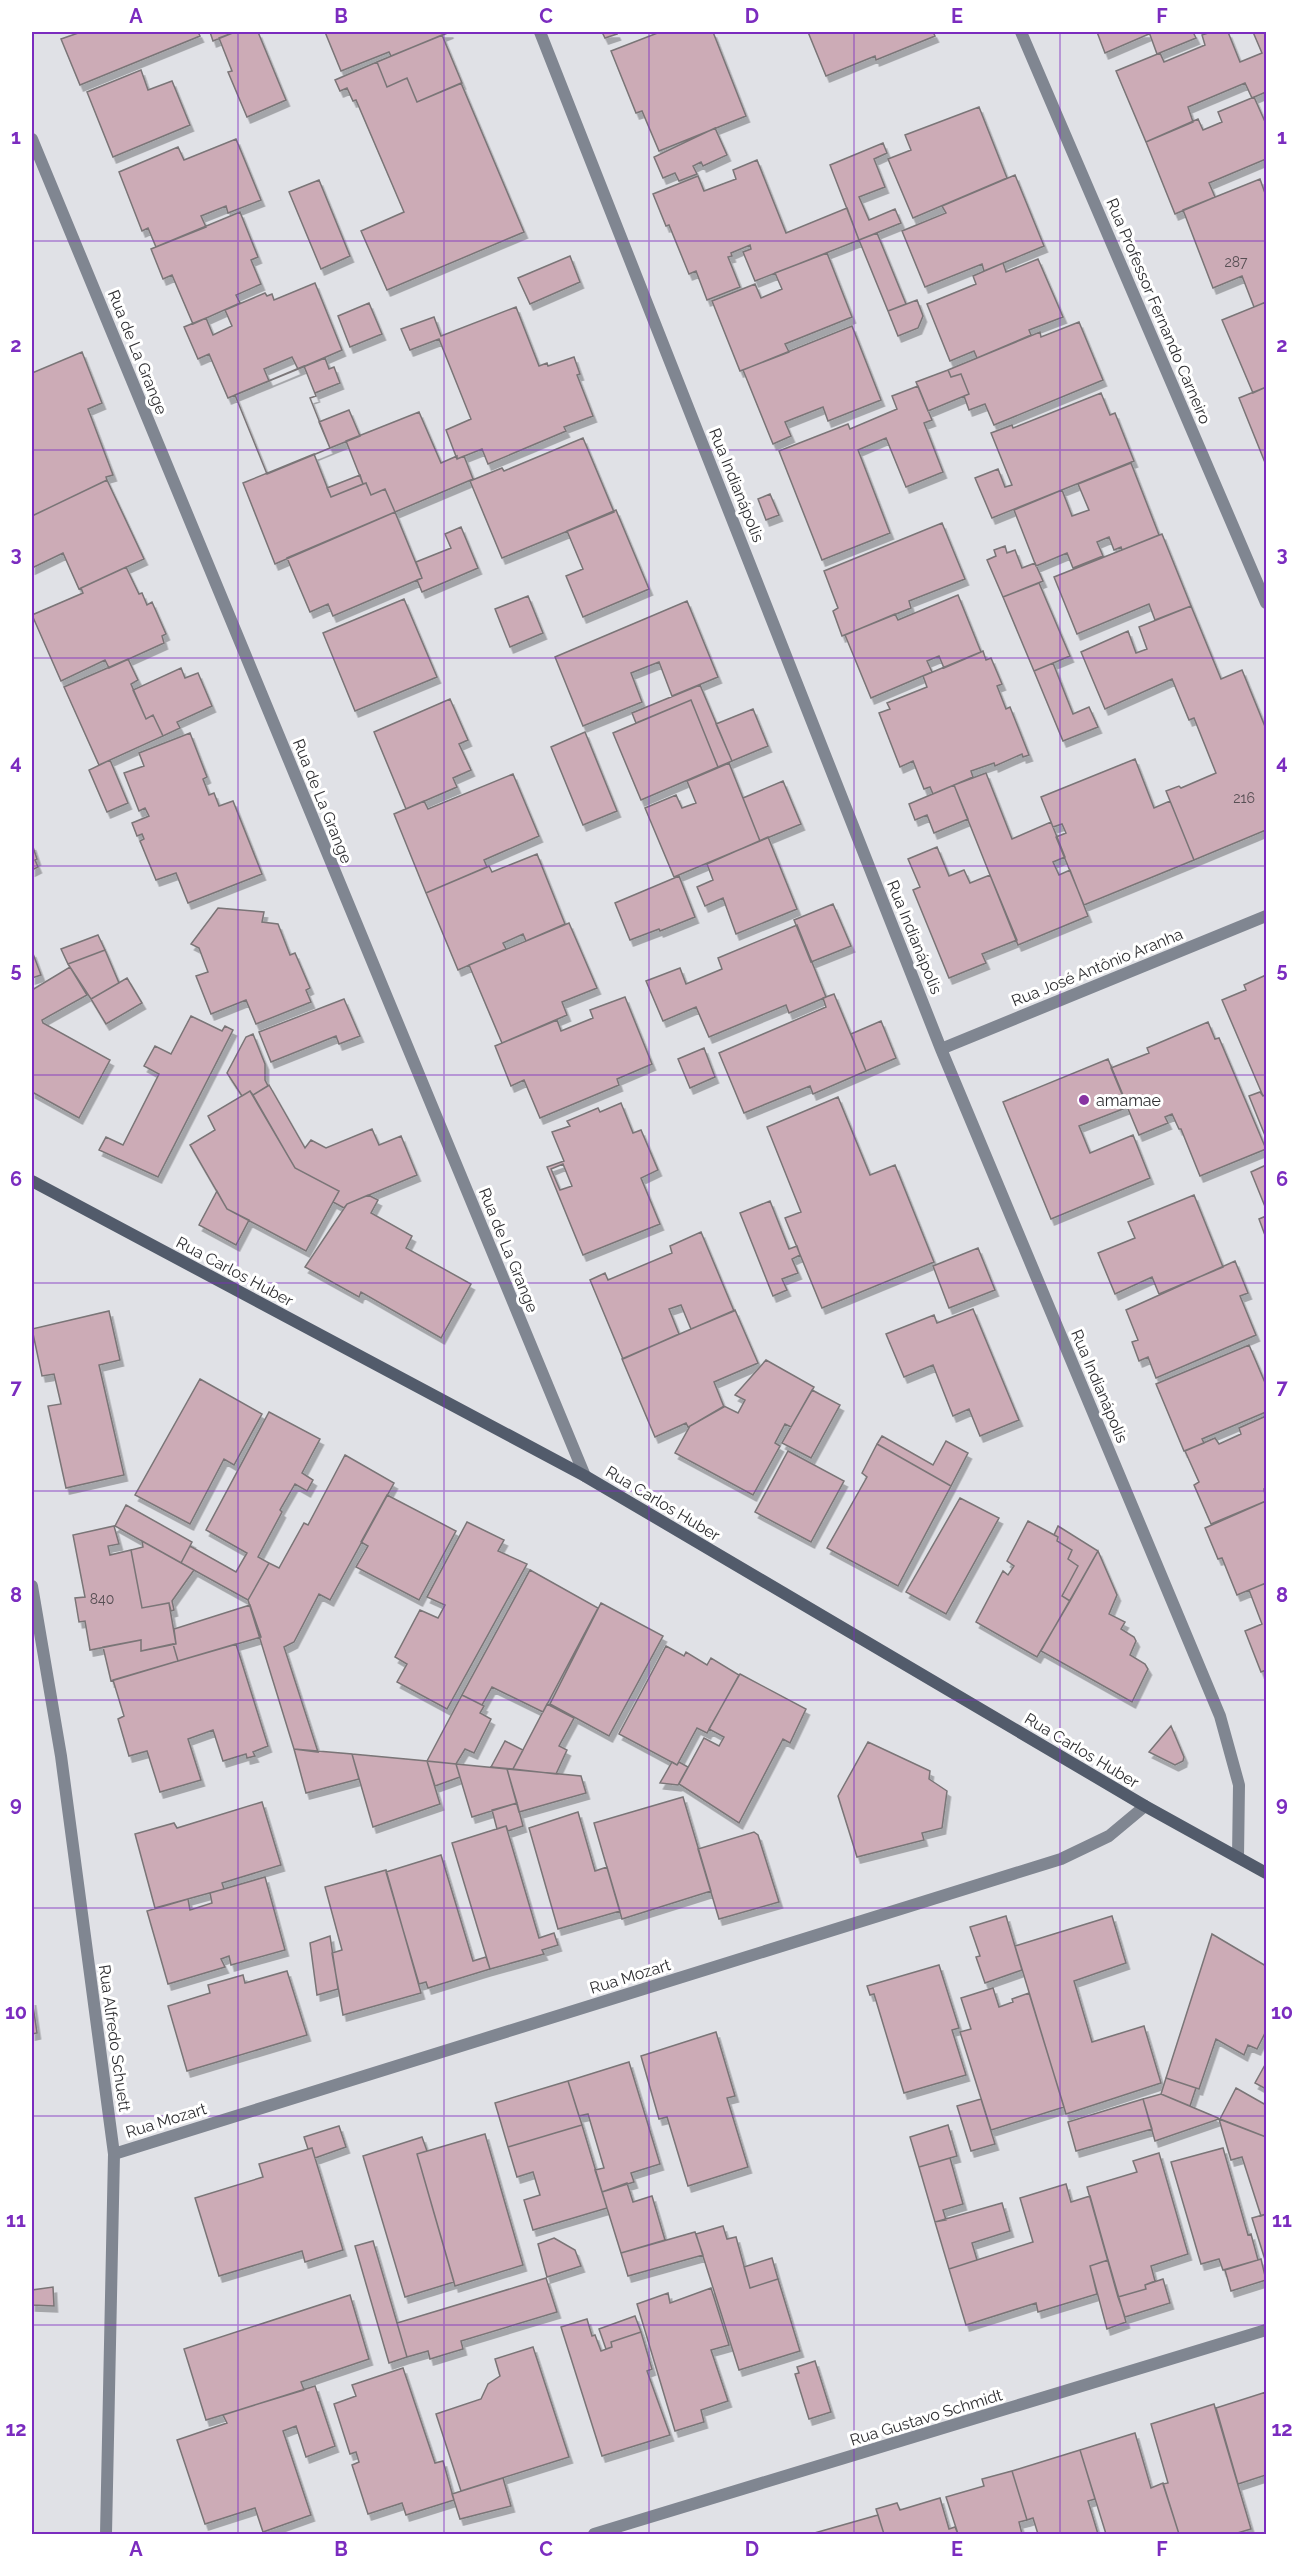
<svg xmlns="http://www.w3.org/2000/svg" width="1298" height="2566" viewBox="0 0 1298 2566" font-family="Raleway,sans-serif">
	<style>
		.building { fill: #ccabb6; stroke: #7a7577; stroke-width: 1.5; fill-rule: evenodd; filter: url(#shadow) }
		.lines { fill: none; stroke-linecap: round; stroke-linejoin: round }
		.street { stroke: #808691; stroke-width: 12 }
		.secondary { stroke: #525b6b; stroke-width: 12 }
		.grid { fill: none; stroke: #7b2cbf; stroke-width: 1.5; stroke-opacity: 0.55 }
		.poi-dot { fill: #8833a2; stroke: #fff; stroke-width: 2 }
		.labels { text-anchor: middle; stroke-width: 6; stroke-linejoin: round; paint-order: stroke }
		.number-label { font-size: 14px; fill: #564e53 }
		.street-label { font-size: 16px; fill: #2f2f32; stroke: #fff }
		.poi-label { font-size: 16px; fill: #2f2f32; stroke: #fff; text-anchor: start }
		.neatline { fill: none; stroke: #7b2cbf; stroke-width: 2 }
		.grid-label { font-size: 20px; text-anchor: middle; font-weight: bold; fill: #7b2cbf }
	</style>
	<defs>
		<filter id="shadow"><feDropShadow dx="3.5" dy="6" stdDeviation="0" flood-color="#0004"/></filter>
	</defs>
	<rect width="100%" height="100%" fill="#e0e1e6"/>
	<path class="building" d="M81 32H198L200 36 80 85 61 39Z
		M210 32H235L213 41Z
		M235 32H258L286 100 247 117 228 72 232 71 219 38Z
		M325 32H450L391 56 389 52 341 71Z
		M602 32H616L617 34 605 38Z
		M660 32H713L746 116 659 151 642 111 636 113 611 51Z
		M808 32H933L935 36 876 60 875 56 826 76Z
		M1097 32H1149V34L1105 53Z
		M1149 32H1193L1196 38 1157 54Z
		M1211 32H1228L1240 62 1262 53 1253 32H1266V92L1252 98 1245 83 1188 107 1193 122 1146 142 1116 71 1160 53 1164 62 1205 45 1202 35Z
		M442 35 462 83 417 102 407 78 387 87 377 62Z
		M377 62 387 87 407 78 417 102 461 83 524 232 387 290 361 231 404 212 356 100 353 101 347 88 340 91 335 80Z
		M141 70 148 90 172 81 190 125 113 157 87 92Z
		M1254 97 1266 124V159L1209 183 1215 197 1175 214 1146 142 1198 119 1203 130 1222 122 1218 112Z
		M979 107 1007 178 913 218 888 159 911 150 905 135Z
		M715 128 727 155 703 166 701 162 693 166 697 174 679 181 675 173 663 178 654 157Z
		M236 139 261 200 228 213 226 206 201 216 206 227 156 247 148 228 142 231 119 172 178 147 184 160Z
		M883 143 887 153 874 159 885 187 859 197 869 220 895 209 901 223 859 240 830 165Z
		M757 160 786 233 847 208 859 240 755 281 743 252 751 249 750 245 731 253 732 256 728 257 740 287 707 300 696 271 689 274 669 225 666 226 653 194 698 176 704 191 736 179 733 170Z
		M1015 175 1044 246 984 271 982 264 925 287 902 231 946 213 942 206Z
		M1260 179 1266 196V302L1254 307 1242 276 1213 288 1183 210Z
		M319 180 350 256 321 269 289 192Z
		M240 212 258 257 251 260 261 284 236 295 240 303 193 324 172 275 163 279 151 249Z
		M877 233 906 304 888 311 859 240Z
		M827 253 852 317 785 344 789 352 740 371 712 301 755 284 761 298 782 289 775 273Z
		M570 256 580 282 530 304 518 278Z
		M1038 259 1063 317 1029 330 1031 335 977 358 974 351 950 361 927 304 976 284 973 276 1003 263 1006 272Z
		M315 283 342 350 298 369 292 357 264 369 269 381 228 398 209 354 198 359 184 327 206 318 213 335 232 326 225 310 265 293 267 296 272 294 274 300Z
		M917 300 923 316 918 328 898 336 888 311Z
		M1266 302V387L1253 393 1222 320Z
		M369 303 382 334 350 347 338 316Z
		M516 307 539 366 547 363 548 366 574 357 580 374 577 375 593 416 564 427 566 431 488 464 482 449 457 459 446 430 471 419 439 339 410 350 401 329 434 317 441 336Z
		M1079 322 1103 380 994 425 985 404 969 410 964 396 969 394 961 374 951 377 948 370 1040 332 1041 337Z
		M852 326 881 400 828 421 823 407 785 422 791 436 773 444 743 370Z
		M82 352 102 403 88 409 113 475 106 477 107 480 32 516V373Z
		M325 358 329 369 334 367 340 383 315 393 316 396 310 398 330 448 267 474 235 395Z
		M304 366 316 396 310 398 330 448 267 474 235 395Z
		M948 370 951 377 961 374 969 394 928 411 916 382Z
		M918 386 932 420 924 423 943 472 906 487 886 438 858 450 890 533 822 560 779 451 848 424 850 429 897 409 892 396Z
		M1266 387V465L1239 398Z
		M1101 393 1110 415 1115 413 1134 461 992 518 975 478 998 469 1005 487 1012 485 991 433 1012 425 1013 428Z
		M349 410 360 436 330 448 319 422Z
		M419 412 441 463 457 456V459L464 456 473 479 395 512 385 489 371 495 366 483 363 484 346 441Z
		M583 438 614 512 502 558 470 481 502 468 504 471Z
		M314 454 331 497 366 483 371 495 385 489 395 512 275 564 243 483Z
		M1131 463 1159 535 1122 550 1121 547 1114 550 1109 537 1097 542 1103 556 1073 568 1067 553 1036 566 1014 510 1062 490 1072 516 1089 510 1078 484Z
		M360 475 363 484 331 497 327 488Z
		M107 480 144 559 79 589 63 553 32 568V516Z
		M770 494 779 515 766 520 758 499Z
		M616 510 649 589 583 617 566 576 583 569 567 531Z
		M395 512 422 578 333 616 328 604 310 612 287 558Z
		M942 523 965 579 909 601 911 608 842 636 833 611 838 608 824 571Z
		M461 527 478 568 422 592 417 580 422 578 416 562 451 548 445 534Z
		M1162 534 1191 606 1155 620 1149 604 1077 634 1054 577Z
		M1005 546 1007 553 1015 550 1022 568 1035 563 1043 581 1003 597 987 560 996 556 994 550Z
		M126 567 139 594 142 593 147 605 152 602 166 634 162 636 164 643 109 668 105 660 61 681 32 615 83 593 81 588Z
		M1039 583 1070 656 1034 671 1003 597Z
		M958 595 981 652 944 668 939 656 927 661 932 672 871 698 845 635 895 614 898 620Z
		M528 596 543 633 510 647 495 609Z
		M404 599 437 677 355 711 323 633Z
		M687 601 718 677 672 696 659 662 631 673 642 702 583 726 555 657Z
		M1191 606 1221 679 1242 670 1266 729V830L1194 860 1166 791 1179 786 1181 788 1216 773 1194 718 1189 720 1172 679 1105 709 1081 652 1128 631 1136 653 1147 649 1139 627Z
		M983 651 986 660 991 658 1002 684 997 686 1006 709 1010 707 1029 755 1023 757 1022 754 995 766 994 763 971 771 973 777 933 794 930 787 924 789 913 761 900 767 879 713 890 709 887 703 927 687 923 676Z
		M128 659 138 680 131 684 146 719 153 715 163 736 99 765 64 687Z
		M1053 663 1073 714 1089 707 1098 727 1063 741 1034 671Z
		M181 668 185 678 198 673 212 706 177 722 180 728 163 736 153 715 146 719 133 690Z
		M700 685 732 761 718 767 691 700 636 723 632 713Z
		M450 699 468 740 459 744 471 770 453 778 457 787 406 809 374 732Z
		M691 700 718 767 641 800 613 733Z
		M753 709 768 746 732 761 716 724Z
		M585 732 617 811 583 825 551 747Z
		M190 733 207 777 203 779 209 795 214 793 219 806 233 801 262 874 188 903 176 873 156 880 140 841 144 839 142 834 137 836 132 823 149 816 145 808 139 811 124 773 144 766 139 753Z
		M1135 759 1154 808 1170 801 1194 860 1084 905 1056 837 1066 833 1062 824 1053 827 1041 797Z
		M110 760 128 803 107 812 89 770Z
		M729 763 760 841 674 877 645 808 676 795 682 808 696 803 687 781Z
		M986 773 1012 839 1051 822 1065 857 1053 862 1059 875 1070 870 1088 916 1018 945 954 785Z
		M513 774 539 836 484 860 487 867 426 893 394 814 424 801 428 809Z
		M783 781 801 824 760 841 743 798Z
		M954 785 968 819 934 833 927 815 915 820 909 804Z
		M768 837 797 909 736 934 723 898 705 906 697 887 713 880 707 864Z
		M32 844 37 859 35 860 38 867 32 870Z
		M937 847 949 876 964 870 970 883 990 875 1017 940 982 954 986 963 949 978 913 890 920 887 908 859Z
		M537 854 565 924 526 941 523 934 503 943 506 949 458 970 426 893 489 866 492 872Z
		M679 876 695 917 660 931 659 929 630 940 615 903Z
		M833 904 851 946 811 962 794 920Z
		M218 908 264 912 262 922 278 924 290 955 295 953 310 988 306 990 311 1002 256 1024 246 1000 211 1014 196 976 208 972 199 948 191 944Z
		M569 923 597 988 562 1002 567 1015 502 1043 469 965Z
		M797 925 826 997 789 1013 786 1005 709 1037 696 1007 663 1021 646 981 680 968 686 984 722 969 718 958Z
		M98 935 105 950 68 964 61 949Z
		M105 950 119 983 91 999 68 964Z
		M32 951 41 975 32 978Z
		M70 967 87 995 42 1020 43 1023 110 1060 79 1118 32 1092V990Z
		M1266 975V1094L1263 1096 1222 1000 1246 990 1244 985Z
		M127 978 142 1003 106 1024 91 999Z
		M834 994 866 1071 813 1094 810 1086 744 1113 719 1053 826 1007 823 998Z
		M625 997 652 1064 617 1079 619 1085 540 1118 524 1080 511 1086 495 1046 557 1020 561 1031 593 1018 590 1010Z
		M344 999 360 1036 339 1044 336 1036 271 1062 259 1032Z
		M191 1016 222 1031 225 1026 233 1030 158 1177 99 1150 106 1137 123 1145 159 1074 144 1066 155 1046 171 1054Z
		M881 1021 896 1058 866 1071 851 1034Z
		M1208 1022 1215 1039 1219 1038 1266 1149 1200 1176 1181 1129H1179L1172 1114 1165 1117 1168 1123 1139 1135 1111 1068 1149 1053 1147 1048Z
		M253 1034 265 1064V1080L268 1086 253 1095 250 1091 242 1096 227 1073 246 1037Z
		M704 1048 715 1077 690 1088 678 1059Z
		M1108 1059 1128 1107 1079 1126 1090 1153 1133 1135 1150 1178 1051 1219 1003 1102Z
		M269 1085 305 1148 311 1140 326 1148 372 1129 379 1145 401 1136 417 1175 347 1204 344 1208 333 1202 339 1191 295 1168 253 1095Z
		M250 1091 295 1168 339 1191 306 1251 227 1209 190 1145 215 1130 208 1116Z
		M1260 1092 1263 1096 1266 1094V1138L1249 1096Z
		M838 1097 870 1175 895 1165 934 1262 822 1308 785 1218 801 1212 767 1127Z
		M621 1103 633 1133 641 1130 658 1170 641 1178 660 1224 583 1255 547 1167 564 1161 552 1132 570 1126 567 1121 598 1108 600 1112ZM563 1164 572 1186 560 1190 551 1169Z
		M1266 1165V1209L1251 1172Z
		M217 1191 227 1209 249 1220 236 1245 199 1225Z
		M368 1195 378 1200 371 1213 412 1236 406 1248 471 1284 441 1338 361 1292 359 1297 305 1267 347 1204Z
		M1194 1195 1223 1267 1159 1294 1152 1277 1115 1294 1098 1253 1135 1238 1128 1222Z
		M770 1201 789 1249 797 1246 800 1255 792 1259 798 1273 782 1279 787 1290 773 1296 740 1213Z
		M1266 1216V1238L1259 1219Z
		M701 1232 734 1311 691 1329 681 1305 669 1309 679 1334 623 1359 590 1280 605 1273 608 1280 672 1253 670 1246Z
		M978 1248 995 1290 949 1308 933 1266Z
		M1235 1261 1248 1293 1240 1296 1256 1335 1156 1378 1148 1357 1139 1361 1132 1342 1138 1340 1126 1310Z
		M973 1309 1019 1420 980 1436 969 1409 953 1416 933 1365 904 1377 886 1334 934 1315 937 1323Z
		M735 1310 758 1363 714 1382 724 1407 690 1426 688 1427 686 1423 655 1437 622 1359Z
		M109 1311 120 1360 99 1365 124 1475 66 1488 48 1406 61 1404 54 1374 42 1376 32 1329Z
		M1249 1345 1266 1385V1412L1202 1439 1204 1443 1184 1451 1156 1384Z
		M766 1360 814 1387 791 1427 785 1424 775 1443 780 1446 753 1495 675 1453 690 1426 724 1406 738 1413 745 1400 735 1395Z
		M200 1379 262 1414 234 1465 224 1459 190 1524 135 1495Z
		M812 1390 840 1405 811 1458 782 1443Z
		M269 1412 320 1439 302 1473 313 1480 307 1491 295 1484 280 1510 282 1512 258 1557 269 1563 248 1600 181 1563 190 1546 236 1572 247 1553 206 1530Z
		M1266 1416V1488L1264 1489 1266 1501 1211 1524 1194 1485 1199 1482 1185 1451 1215 1438 1219 1444 1241 1434 1239 1428Z
		M882 1436 933 1465 946 1441 968 1453 951 1486 877 1444Z
		M877 1444 951 1486 898 1586 827 1548 867 1477 862 1473Z
		M788 1451 844 1481 811 1542 755 1512Z
		M345 1455 394 1483 330 1600 319 1594 294 1642 284 1647 318 1752 294 1749 248 1600 269 1563 279 1568 304 1523 308 1525Z
		M387 1495 456 1531 419 1600 356 1567 368 1546 361 1542Z
		M960 1498 999 1518 946 1614 906 1592Z
		M1266 1501V1583L1237 1595 1222 1558 1218 1559 1205 1528Z
		M126 1505 192 1542 181 1563 115 1526Z
		M1028 1521 1058 1537 1057 1541 1072 1550 1068 1559 1078 1566 1062 1596 1070 1601 1037 1657 976 1622 1003 1571 1008 1575 1014 1566 1007 1561Z
		M467 1522 504 1540 498 1551 527 1564 447 1709 397 1682 407 1664 395 1657 420 1610 438 1618 445 1605 427 1597Z
		M114 1526 119 1544 108 1546 110 1555 131 1550 142 1608 169 1603 176 1644 141 1651V1640L90 1650 85 1621 79 1622 75 1598 85 1597 73 1535Z
		M1058 1526 1098 1551 1070 1601 1062 1596 1078 1566 1068 1559 1072 1550 1057 1541 1058 1537 1054 1535Z
		M142 1541 194 1570 172 1601 174 1610 171 1611 169 1603 142 1608 131 1550 143 1547Z
		M1098 1551 1117 1595 1109 1614 1125 1622 1121 1629 1134 1637 1136 1641 1130 1655 1145 1664 1148 1669 1132 1702 1041 1651Z
		M530 1570 598 1608 543 1712 492 1687 482 1705 462 1695Z
		M1266 1583V1670L1261 1672 1245 1631 1262 1624 1249 1590Z
		M601 1603 663 1636 609 1736 550 1704Z
		M250 1605 261 1637 178 1661 173 1644H176L174 1629Z
		M141 1640V1651L173 1644 178 1661 111 1681 103 1647Z
		M236 1644 268 1746 253 1752 255 1756 247 1758 246 1754 223 1761 213 1730 188 1739 201 1780 160 1792 147 1751 129 1756 118 1719 124 1716 113 1680Z
		M666 1646 684 1656 686 1652 707 1665 711 1658 739 1675 707 1733 697 1728 677 1765 619 1734Z
		M740 1674 806 1709 790 1743 783 1739 739 1823 679 1784 704 1738 719 1746 724 1737 709 1729Z
		M462 1695 484 1706 480 1713 491 1719 474 1753 465 1749 456 1764 427 1761Z
		M547 1704 574 1718 559 1746 567 1750 556 1774 513 1769Z
		M1171 1726 1184 1757 1183 1761 1175 1765 1149 1752Z
		M505 1741 523 1750 513 1769 491 1767Z
		M868 1742 930 1771 929 1779 947 1791 942 1828 922 1833 924 1840 857 1857 838 1796Z
		M294 1749 352 1754 359 1779 306 1793Z
		M352 1754 427 1761 440 1804 373 1827Z
		M427 1761 456 1764 460 1777 435 1786Z
		M672 1762 677 1765 679 1762 688 1767 678 1785 660 1783Z
		M456 1764 507 1769 517 1803 472 1817Z
		M507 1769 581 1776 586 1793 519 1812Z
		M683 1797 711 1891 622 1919 594 1823Z
		M262 1802 281 1865 222 1883 224 1889 155 1908 135 1834 174 1823 177 1828Z
		M517 1803 523 1826 508 1831 506 1826 497 1829 492 1810Z
		M578 1812 595 1871 607 1867 620 1911 558 1929 529 1828Z
		M506 1826 539 1938 554 1933 558 1945 542 1950 544 1954 490 1969 452 1843Z
		M754 1832 758 1835 779 1902 719 1919 698 1849Z
		M441 1855 473 1961 486 1957 490 1969 428 1988 426 1982 419 1984 386 1872Z
		M386 1870 421 1993 343 2015 332 1953 342 1950 325 1887Z
		M265 1877 285 1950 231 1965 229 1956 221 1959 225 1967 168 1984 147 1911 188 1899 190 1910 212 1903 210 1893Z
		M1006 1916 1022 1970 985 1983 976 1957 980 1956 970 1927Z
		M1112 1916 1126 1963 1074 1981 1092 2042 1144 2026 1161 2083 1066 2114 1015 1946Z
		M1212 1934 1266 1966V2031L1257 2049 1248 2045 1244 2055 1216 2039 1199 2089 1166 2078Z
		M330 1936 338 1989 317 1995 310 1943Z
		M939 1965 959 2028 952 2030 966 2075 904 2093 874 1994 870 1995 867 1986Z
		M287 1971 307 2035 187 2071 168 2006 210 1993 208 1985 243 1975 245 1983Z
		M993 1988 999 2007 1013 2002 1012 1999 1029 1993 1064 2107 991 2130 960 2032 971 2029 961 1998Z
		M32 1999 37 2033 32 2034Z
		M716 2032 735 2096 727 2098 748 2167 688 2186 667 2117 659 2119 641 2056Z
		M629 2062 660 2164 631 2173 634 2182 602 2192 595 2170 604 2168 588 2114 579 2116 568 2081Z
		M1266 2063V2089L1255 2083Z
		M1166 2078 1196 2088 1190 2106 1161 2094Z
		M568 2081 582 2125 508 2147 495 2103Z
		M1236 2088 1266 2105V2137L1220 2119Z
		M1161 2094 1218 2118 1219 2119 1155 2141 1143 2099Z
		M981 2099 995 2144 971 2151 957 2106Z
		M1143 2099 1152 2129 1076 2151 1068 2122Z
		M1219 2119 1266 2137V2214L1261 2216 1242 2157 1231 2160Z
		M582 2125 607 2208 533 2230 524 2200 540 2195 533 2172 517 2177 508 2147Z
		M948 2125 957 2156 919 2167 910 2137Z
		M339 2126 346 2147 315 2158 312 2148 308 2149 304 2137Z
		M485 2134 523 2265 455 2286 417 2154Z
		M422 2137 427 2151 417 2154 454 2282 405 2297 363 2156Z
		M312 2148 343 2250 305 2262 302 2251 219 2276 195 2198 263 2177 259 2164Z
		M1223 2148 1248 2235 1251 2234 1258 2260 1223 2270 1219 2259 1201 2264 1171 2162Z
		M1159 2153 1188 2254 1151 2266 1155 2281 1145 2285 1146 2289 1118 2297 1087 2187 1137 2172 1133 2161Z
		M950 2158 963 2204 943 2210 946 2220 935 2222 919 2167Z
		M627 2183 633 2202 652 2196 665 2240 621 2253 602 2192Z
		M1066 2184 1071 2202 1090 2196 1108 2260 1090 2266 1097 2294 1038 2312 1036 2303 966 2325 949 2269 1033 2242 1020 2198Z
		M1002 2203 1010 2231 972 2243 977 2260 949 2269 935 2222Z
		M1266 2214V2263L1252 2218Z
		M723 2226 727 2239 736 2237 750 2288 778 2279 800 2351 739 2370 696 2234Z
		M695 2232 703 2255 628 2276 621 2253Z
		M554 2238 575 2250 581 2266 547 2277 538 2244Z
		M373 2241 407 2357 389 2363 355 2246Z
		M772 2258 778 2279 750 2288 744 2267Z
		M1261 2259 1266 2280 1231 2291 1225 2270Z
		M1108 2260 1126 2322 1107 2329 1090 2266Z
		M546 2278 557 2312 461 2341 463 2349 430 2359 428 2351 407 2357 397 2323Z
		M1163 2279 1170 2303 1125 2317 1118 2297 1146 2289 1145 2285Z
		M53 2287 54 2306 32 2305V2290Z
		M711 2288 729 2345 711 2350 728 2401 701 2410 704 2422 675 2431 637 2304 668 2293 670 2303Z
		M350 2295 369 2359 301 2382 304 2390 206 2420 184 2349Z
		M635 2316 641 2332 611 2342 612 2347 606 2349 599 2329Z
		M587 2319 592 2336 595 2335 601 2351 612 2347 611 2342 641 2332 652 2369 647 2371 670 2435 602 2456 561 2327Z
		M533 2347 569 2457 461 2491 436 2414 481 2399 488 2384 500 2376 495 2359Z
		M815 2361 831 2412 809 2419 795 2374 799 2373 797 2367Z
		M403 2368 435 2463 443 2461 454 2500 406 2515 402 2503 368 2514 352 2465 359 2462 356 2452 350 2454 334 2404 356 2396 352 2385Z
		M315 2386 335 2446 306 2457 296 2426 283 2431 311 2515 263 2532 255 2508 205 2524 177 2440 227 2423 223 2415Z
		M1266 2392V2475L1238 2484 1216 2408Z
		M1214 2404 1251 2529 1234 2534H1179L1163 2484 1168 2483 1151 2424Z
		M1135 2433 1151 2488 1163 2483 1179 2534H1106L1080 2450Z
		M1080 2450 1095 2499 1088 2501 1098 2534H1038L1033 2518 1027 2520 1012 2471Z
		M1012 2471 1027 2520 1019 2522 1022 2534H958L946 2497 984 2486 982 2479Z
		M503 2478 511 2506 460 2519 452 2494Z
		M940 2498 949 2529 955 2527 958 2534H884L876 2509 897 2503 900 2510Z
		M878 2515 884 2534H811Z"/>
	<g class="lines">
		<path class="street" d="M540 32 941 1049 1220 1716 1239 1785 1238 1857
			M1021 32 1266 603
			M32 139 585 1476
			M941 1049 1266 916
			M32 1586 61 1756 114 2154 106 2534
			M114 2154 1061 1859 1109 1836 1145 1806
			M594 2534 1266 2330"/>
		<path class="secondary" d="M32 1181 585 1476 1145 1806 1266 1873"/>
	</g>
	<path class="grid" d="M238 32V2534M444 32V2534M649 32V2534M854 32V2534M1060 32V2534M32 241H1266M32 450H1266M32 658H1266M32 866H1266M32 1075H1266M32 1283H1266M32 1491H1266M32 1700H1266M32 1908H1266M32 2116H1266M32 2325H1266"/>
	<circle class="poi-dot" cx="1084" cy="1100" r="6"/>
	<g class="labels">
		<g class="number-label">
			<text x="1236" y="267">287</text>
			<text x="1244" y="803">216</text>
			<text x="102" y="1604">840</text>
		</g>
		<g class="street-label">
			<text transform="translate(1159 311) rotate(67)" y="6">Rua Professor Fernando Carneiro</text>
			<text transform="translate(138 352) rotate(68)" y="6">Rua de La Grange</text>
			<text transform="translate(737 485) rotate(68)" y="6">Rua Indianápolis</text>
			<text transform="translate(323 801) rotate(68)" y="6">Rua de La Grange</text>
			<text transform="translate(915 937) rotate(68)" y="6">Rua Indianápolis</text>
			<text transform="translate(1097 967) rotate(-22)" y="6">Rua José Antônio Aranha</text>
			<text transform="translate(509 1250) rotate(68)" y="6">Rua de La Grange</text>
			<text transform="translate(235 1271) rotate(28)" y="6">Rua Carlos Huber</text>
			<text transform="translate(1100 1386) rotate(67)" y="6">Rua Indianápolis</text>
			<text transform="translate(663 1503) rotate(31)" y="6">Rua Carlos Huber</text>
			<text transform="translate(1082 1750) rotate(31)" y="6">Rua Carlos Huber</text>
			<text transform="translate(630 1976) rotate(-17)" y="6">Rua Mozart</text>
			<text transform="translate(115 2038) rotate(82)" y="6">Rua Alfredo Schuett</text>
			<text transform="translate(166 2120) rotate(-17)" y="6">Rua Mozart</text>
			<text transform="translate(926 2417) rotate(-17)" y="6">Rua Gustavo Schmidt</text>
		</g>
		<g class="poi-label">
			<text x="1096" y="1106">amamae</text>
		</g>
	</g>
	<rect width="1298" height="2566" fill="none" stroke="#ffffff" stroke-width="66"/>
	<rect x="33" y="33" width="1232" height="2500" class="neatline"/>
	<g class="grid-label">
		<text x="136" y="23">A</text>
		<text x="341" y="23">B</text>
		<text x="546" y="23">C</text>
		<text x="752" y="23">D</text>
		<text x="957" y="23">E</text>
		<text x="1162" y="23">F</text>
		<text x="16" y="144">1</text>
		<text x="1282" y="144">1</text>
		<text x="16" y="352">2</text>
		<text x="1282" y="352">2</text>
		<text x="16" y="561">3</text>
		<text x="1282" y="561">3</text>
		<text x="16" y="769">4</text>
		<text x="1282" y="769">4</text>
		<text x="16" y="977">5</text>
		<text x="1282" y="977">5</text>
		<text x="16" y="1186">6</text>
		<text x="1282" y="1186">6</text>
		<text x="16" y="1394">7</text>
		<text x="1282" y="1394">7</text>
		<text x="16" y="1602">8</text>
		<text x="1282" y="1602">8</text>
		<text x="16" y="1811">9</text>
		<text x="1282" y="1811">9</text>
		<text x="16" y="2019">10</text>
		<text x="1282" y="2019">10</text>
		<text x="16" y="2227">11</text>
		<text x="1282" y="2227">11</text>
		<text x="16" y="2436">12</text>
		<text x="1282" y="2436">12</text>
		<text x="136" y="2556">A</text>
		<text x="341" y="2556">B</text>
		<text x="546" y="2556">C</text>
		<text x="752" y="2556">D</text>
		<text x="957" y="2556">E</text>
		<text x="1162" y="2556">F</text>
	</g>
</svg>
